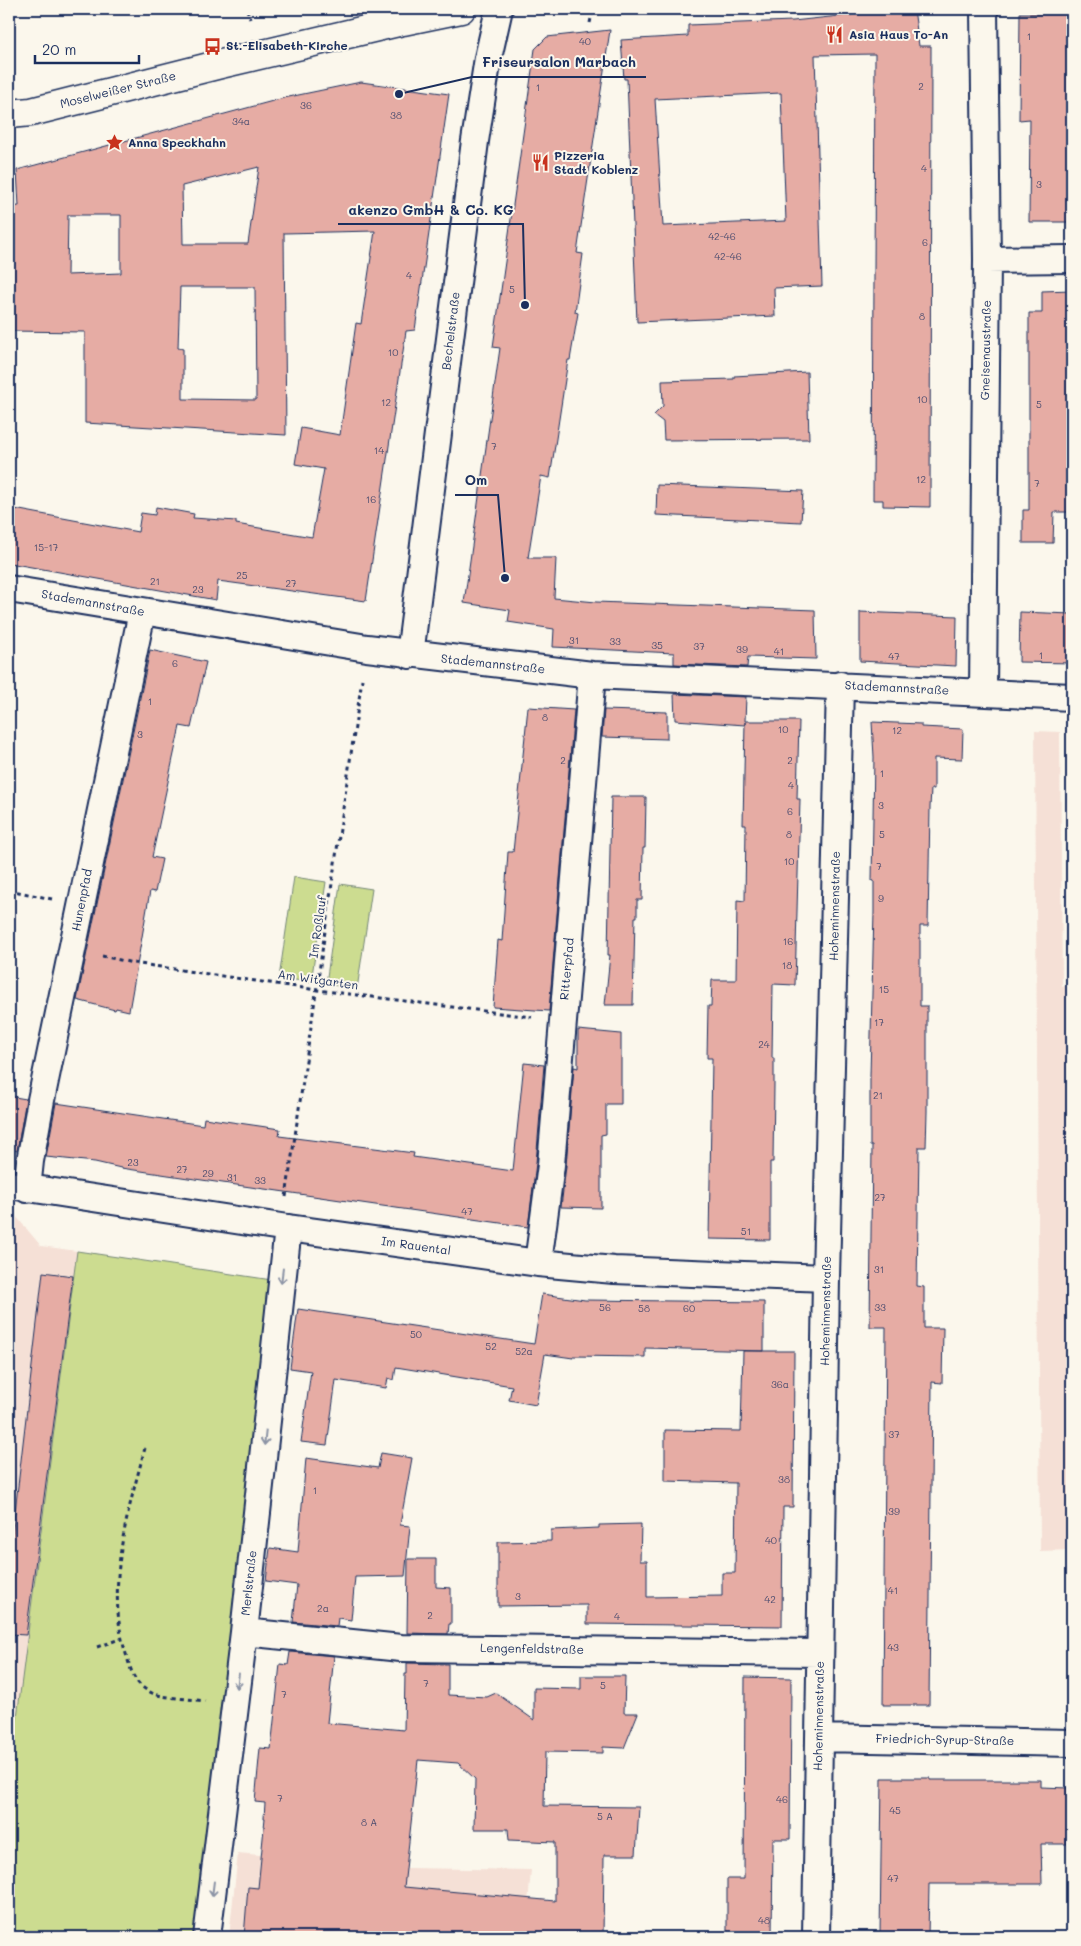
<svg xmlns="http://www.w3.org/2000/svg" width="1081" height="1946" viewBox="0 0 1081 1946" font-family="Mali,sans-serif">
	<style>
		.built { fill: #f5e0d6 }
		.green { fill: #ccdc90; stroke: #748677 }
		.building { fill: #e6aca4; stroke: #1b2f5e; fill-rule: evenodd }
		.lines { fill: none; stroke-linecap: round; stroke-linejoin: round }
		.minor-casing { stroke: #1b2f5e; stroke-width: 30 }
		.tertiary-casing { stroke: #1b2f5e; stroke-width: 31 }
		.path { stroke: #1b2f5e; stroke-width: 3; stroke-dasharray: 4 4; stroke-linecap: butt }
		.minor { stroke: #fbf7ec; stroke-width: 26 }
		.tertiary { stroke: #fbf7ec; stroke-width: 28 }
		.oneway { stroke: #8b93a5 }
		.labels { text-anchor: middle; stroke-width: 4; stroke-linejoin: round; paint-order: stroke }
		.number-label { font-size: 10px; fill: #4e4e70 }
		.poi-label { font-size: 12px; font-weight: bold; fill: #1b2f5e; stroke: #fbf7ec; text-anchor: start }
		.street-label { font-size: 12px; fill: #1b2f5e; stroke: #fbf7ec }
		.leader { fill: none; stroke: #1b2f5e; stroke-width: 2 }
		.callout-dot { fill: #1b2f5e; stroke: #fbf7ec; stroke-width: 2 }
		.callout-label { font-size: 14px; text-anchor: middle; font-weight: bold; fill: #1b2f5e; stroke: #fbf7ec; stroke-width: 4; stroke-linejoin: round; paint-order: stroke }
	</style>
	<rect width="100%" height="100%" fill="#fbf7ec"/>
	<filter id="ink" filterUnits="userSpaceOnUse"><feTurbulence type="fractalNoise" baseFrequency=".02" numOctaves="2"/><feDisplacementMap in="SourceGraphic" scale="10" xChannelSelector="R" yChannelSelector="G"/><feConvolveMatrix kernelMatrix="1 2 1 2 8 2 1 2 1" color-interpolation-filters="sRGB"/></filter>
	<g filter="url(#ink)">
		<path class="built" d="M1035 731 1060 732 1062 986 1072 987V1550L1040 1551Z
			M9 1214 15 1215 41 1246 77 1251 9 1780Z
			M238 1853 407 1868 531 1870 525 1937H229Z"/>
		<path class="green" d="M294 877 326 882 311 982 279 978Z
			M340 884 372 889 357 989 326 984Z
			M77 1251 272 1280 223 1714 194 1937H9V1780Z"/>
		<path class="building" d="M904 9H914L919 46H931L930 507 883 506V500H873L875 54 815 55 822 286 774 288 775 316 637 322 627 79H624L621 40 688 36V25L793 21ZM781 93 786 221 663 226 655 99Z
			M1043 9H1072L1070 103H1072V222H1029L1030 119 1019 120 1020 13H1044Z
			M610 30 577 253 583 254 575 312 578 313 570 360H568L550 478 541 476 528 558H556L554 598 596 602 815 610 816 659 748 657 747 667 674 664V653L553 647 554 629 508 622 510 610 464 603 500 348 493 347 535 49 547 37Z
			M361 82 449 94 415 330 406 331 366 601 218 581 216 600 9 563V508L138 532 141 513 155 515 156 507 194 514 193 518 236 521V524L312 537 324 469 295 464 301 428 340 435 356 323 361 324 375 231 284 233 286 435 85 423V332L9 331V207L19 206 17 170 284 98ZM259 167 248 244H183L182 186ZM68 215H121V273L67 275ZM180 287H255L256 400 183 399V349L178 348Z
			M1072 290V512H1054L1053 543H1023V510H1029V313H1042V291Z
			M807 372 809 439 664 440 663 422 654 415 663 406 662 381 734 379V376Z
			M657 485 803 491 801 522 656 515Z
			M860 612 957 616 956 666 860 661Z
			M1020 612 1072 614V663L1019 662Z
			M150 650 206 662 191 728 180 726 166 791 152 857 162 859 155 892 150 891 129 1011 116 1008 115 1010 77 1000Z
			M674 694 746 697 745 721H799L797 799H800L795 985 773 984 772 1058H774V1084L773 1162H770V1240L709 1239 712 1058H707L708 1006H711L712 980H736L737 900 745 901 746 825H743L745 722V725L675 720Z
			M528 707 574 710 549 1011 493 1007 498 940 502 941 508 852H513Z
			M604 710 667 712V739L602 737Z
			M872 722 921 724V727L963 729 962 759 934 758V789H931L930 807 928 926H920V1006H927V1112L926 1147H919L917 1286 924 1287V1328H943L942 1383 932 1382 929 1705H883L886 1327H870L872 1146H870V1076L874 912V881H872L874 757Z
			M611 797H646L645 848H643L642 900H637V917H635L633 1005H605L610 955H608Z
			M578 1030 621 1034V1104H606V1134L601 1135V1208L561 1207 566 1166 574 1067 578 1068Z
			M524 1063 544 1065 536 1163 528 1227 195 1179 121 1168 95 1162 46 1157 56 1103 203 1125 204 1118 280 1129 279 1136 414 1153 413 1157 513 1171Z
			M9 1096 26 1099 17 1151 9 1149Z
			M43 1272 73 1276 26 1635 9 1634V1563Z
			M542 1294 585 1300 764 1302V1351L645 1348V1357L573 1356V1358L545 1354 536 1405 509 1400 512 1386 396 1367 394 1380 388 1378 386 1388 336 1380 327 1445 301 1442 311 1371 290 1368 298 1309 534 1344Z
			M743 1351H794L793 1507H783L782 1626 587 1624V1605L498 1606V1542L551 1541V1530L599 1528V1525L641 1524 640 1561H647V1597L722 1596V1573H735L736 1483 665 1481V1430L741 1431Z
			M381 1453 412 1458 400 1525 410 1526 405 1576 355 1577 351 1620 338 1618 337 1626 293 1622 297 1585 266 1581 270 1548 298 1552 306 1458 378 1468Z
			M408 1559H436V1587L451 1588V1624H449L448 1634 407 1633Z
			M290 1652 334 1656 327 1723 404 1730 405 1674H407V1663L448 1664V1695L487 1697 496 1693 534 1720V1688L581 1689V1676H625L624 1713H638L624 1748 603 1747V1753L545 1752 544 1806 639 1807 636 1855H604L603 1937H244L248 1887 258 1888 265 1818H264L265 1803 255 1802 260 1748 271 1749 280 1664 288 1665ZM418 1760 458 1763 475 1779 474 1829H508L509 1840 555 1842V1901L404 1887Z
			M745 1677 791 1678 790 1839H773L772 1937H727V1879H744Z
			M882 1778H930V1780H1041V1787L1068 1788 1067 1844H1041L1042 1884H929L928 1937H880Z"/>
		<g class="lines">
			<defs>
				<path id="minor" d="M987 260 1072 259
					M9 589 367 648 592 675 1072 697
					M410 655 475 141 488 58 499 9
					M983 691 987 260 984 9
					M9 1185 288 1228 538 1263 614 1270 826 1278
					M27 1189 30 1161 41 1100 142 612
					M538 1263 551 1165 592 675
					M244 1632 401 1648 820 1653
					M819 1738 1072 1743
					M207 1937 244 1632 288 1228
					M816 1937 826 1278 840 685"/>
				<path id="tertiary" d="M9 114 31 112 221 64 403 21 461 9"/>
			</defs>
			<use href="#minor" class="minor-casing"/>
			<use href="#tertiary" class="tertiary-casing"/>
			<path class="path" d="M247 9 250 19
				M684 9 686 13
				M590 23 593 9
				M9 890 52 899
				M102 956 133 963 317 990 532 1017
				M286 1197 362 679
				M145 1448C127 1515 104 1589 127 1657 132 1674 135 1685 152 1693 162 1698 193 1699 205 1701
				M97 1647 120 1639"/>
			<use href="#minor" class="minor"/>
			<use href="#tertiary" class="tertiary"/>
		</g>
		<defs><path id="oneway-shaft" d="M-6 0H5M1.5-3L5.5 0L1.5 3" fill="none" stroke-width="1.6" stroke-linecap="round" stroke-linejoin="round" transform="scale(1.25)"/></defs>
		<g class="oneway">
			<use href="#oneway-shaft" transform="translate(282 1276) rotate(97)"/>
			<use href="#oneway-shaft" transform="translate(265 1438) rotate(96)"/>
			<use href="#oneway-shaft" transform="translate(238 1681) rotate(97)"/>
			<use href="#oneway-shaft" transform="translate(213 1889) rotate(97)"/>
		</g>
	</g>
	<defs>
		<symbol id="restaurant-bare" viewBox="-9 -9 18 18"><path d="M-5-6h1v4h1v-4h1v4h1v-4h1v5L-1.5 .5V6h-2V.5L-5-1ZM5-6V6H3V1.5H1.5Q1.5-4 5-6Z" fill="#c8321e" stroke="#fbf7ec" stroke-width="2.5" paint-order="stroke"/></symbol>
		<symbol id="bus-bare" viewBox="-9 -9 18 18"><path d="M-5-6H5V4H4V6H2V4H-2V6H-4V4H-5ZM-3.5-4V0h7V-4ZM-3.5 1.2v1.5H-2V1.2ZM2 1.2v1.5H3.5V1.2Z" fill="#c8321e" stroke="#fbf7ec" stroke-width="2.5" paint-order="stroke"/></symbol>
		<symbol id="sight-bare" viewBox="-9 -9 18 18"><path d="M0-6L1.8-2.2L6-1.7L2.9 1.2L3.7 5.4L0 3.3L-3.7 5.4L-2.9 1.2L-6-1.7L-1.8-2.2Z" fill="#c8321e" stroke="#fbf7ec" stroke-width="2.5" paint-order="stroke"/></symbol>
	</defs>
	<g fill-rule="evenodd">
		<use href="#restaurant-bare" x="822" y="22" width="25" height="25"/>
		<use href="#bus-bare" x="200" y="34" width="25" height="25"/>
		<use href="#sight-bare" x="102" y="130" width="25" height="25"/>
		<use href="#restaurant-bare" x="528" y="150" width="25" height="25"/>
	</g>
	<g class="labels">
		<g class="number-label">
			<text x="1029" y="40">1</text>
			<text x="585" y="45">40</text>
			<text x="921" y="90">2</text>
			<text x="538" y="91">1</text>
			<text x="306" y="109">36</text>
			<text x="396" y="119">38</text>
			<text x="241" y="125">34a</text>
			<text x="924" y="172">4</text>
			<text x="1039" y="188">3</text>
			<text x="722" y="240">42-46</text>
			<text x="925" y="246">6</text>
			<text x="728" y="260">42-46</text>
			<text x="409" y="279">4</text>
			<text x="512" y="293">5</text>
			<text x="922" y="320">8</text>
			<text x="393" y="356">10</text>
			<text x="922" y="403">10</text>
			<text x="386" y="406">12</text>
			<text x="1039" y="408">5</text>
			<text x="494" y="450">7</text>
			<text x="379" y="454">14</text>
			<text x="921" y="483">12</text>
			<text x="1037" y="487">7</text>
			<text x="371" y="503">16</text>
			<text x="46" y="551">15-17</text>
			<text x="242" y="579">25</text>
			<text x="155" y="585">21</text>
			<text x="291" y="587">27</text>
			<text x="198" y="593">23</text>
			<text x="574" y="644">31</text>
			<text x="615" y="645">33</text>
			<text x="657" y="649">35</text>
			<text x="699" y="650">37</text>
			<text x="742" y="653">39</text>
			<text x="779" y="655">41</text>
			<text x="1041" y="659">1</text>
			<text x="894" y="660">47</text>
			<text x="175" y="667">6</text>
			<text x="150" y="705">1</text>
			<text x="545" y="721">8</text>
			<text x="783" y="733">10</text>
			<text x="897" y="734">12</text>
			<text x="140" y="738">3</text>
			<text x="563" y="764">2</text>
			<text x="790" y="764">2</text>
			<text x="882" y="777">1</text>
			<text x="791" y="789">4</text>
			<text x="881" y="809">3</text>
			<text x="790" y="815">6</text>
			<text x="789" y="838">8</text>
			<text x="882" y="838">5</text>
			<text x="789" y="865">10</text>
			<text x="879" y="870">7</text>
			<text x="881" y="902">9</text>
			<text x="788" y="945">16</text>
			<text x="787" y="969">18</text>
			<text x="884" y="993">15</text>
			<text x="879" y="1026">17</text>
			<text x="764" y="1048">24</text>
			<text x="878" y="1099">21</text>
			<text x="133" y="1166">23</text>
			<text x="182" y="1173">27</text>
			<text x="208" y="1177">29</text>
			<text x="232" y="1181">31</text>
			<text x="260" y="1184">33</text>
			<text x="880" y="1201">27</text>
			<text x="467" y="1215">47</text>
			<text x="746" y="1235">51</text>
			<text x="879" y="1273">31</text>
			<text x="605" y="1311">56</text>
			<text x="880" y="1311">33</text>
			<text x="644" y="1312">58</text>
			<text x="689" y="1312">60</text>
			<text x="416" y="1338">50</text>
			<text x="491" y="1350">52</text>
			<text x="524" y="1355">52a</text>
			<text x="780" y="1388">36a</text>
			<text x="894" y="1438">37</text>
			<text x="784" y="1483">38</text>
			<text x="315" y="1494">1</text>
			<text x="894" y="1515">39</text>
			<text x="771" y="1544">40</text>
			<text x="893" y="1594">41</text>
			<text x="518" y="1600">3</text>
			<text x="770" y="1603">42</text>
			<text x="323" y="1612">2a</text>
			<text x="430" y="1619">2</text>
			<text x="617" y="1620">4</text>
			<text x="893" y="1651">43</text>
			<text x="426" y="1687">7</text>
			<text x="603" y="1689">5</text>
			<text x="284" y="1698">7</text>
			<text x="280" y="1802">7</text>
			<text x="782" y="1803">46</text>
			<text x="895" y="1814">45</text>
			<text x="605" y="1820">5 A</text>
			<text x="369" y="1826">8 A</text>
			<text x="893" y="1882">47</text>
			<text x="764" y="1924">48</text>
		</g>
		<g class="poi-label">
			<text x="849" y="39">Asia Haus To-An</text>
			<text x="226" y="50">St.-Elisabeth-Kirche</text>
			<text x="128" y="147">Anna Speckhahn</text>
			<text x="554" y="160">Pizzeria<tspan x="554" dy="14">Stadt Koblenz</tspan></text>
		</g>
		<g class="street-label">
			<text transform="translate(118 90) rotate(-14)" y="4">Moselweißer Straße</text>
			<text transform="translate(451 331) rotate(-83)" y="4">Bechelstraße</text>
			<text transform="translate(986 350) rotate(-89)" y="4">Gneisenaustraße</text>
			<text transform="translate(93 603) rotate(10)" y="4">Stademannstraße</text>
			<text transform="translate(493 664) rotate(6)" y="4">Stademannstraße</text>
			<text transform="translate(897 688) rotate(3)" y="4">Stademannstraße</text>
			<text transform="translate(82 900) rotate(-79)" y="4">Hunenpfad</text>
			<text transform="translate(835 906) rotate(-89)" y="4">Hoheminnenstraße</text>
			<text transform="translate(318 927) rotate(-82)" y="4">Im Roßlauf</text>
			<text transform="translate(567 969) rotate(-85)" y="4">Ritterpfad</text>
			<text transform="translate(318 980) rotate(8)" y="4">Am Witgarten</text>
			<text transform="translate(416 1246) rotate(8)" y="4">Im Rauental</text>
			<text transform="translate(826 1311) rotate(-89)" y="4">Hoheminnenstraße</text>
			<text transform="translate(249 1583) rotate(-84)" y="4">Merlstraße</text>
			<text transform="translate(532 1649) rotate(1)" y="4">Lengenfeldstraße</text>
			<text transform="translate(819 1716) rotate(-89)" y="4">Hoheminnenstraße</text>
			<text transform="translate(945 1740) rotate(1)" y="4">Friedrich-Syrup-Straße</text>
		</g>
	</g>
	<path class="leader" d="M399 94L472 77H646M525 305L523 224H338M505 578L498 495H455"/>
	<g class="callout-dot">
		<circle cx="399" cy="94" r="5"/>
		<circle cx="525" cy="305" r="5"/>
		<circle cx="505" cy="578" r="5"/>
	</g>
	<g class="callout-label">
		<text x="559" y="67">Friseursalon Marbach</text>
		<text x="431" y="215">akenzo GmbH &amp; Co. KG</text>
		<text x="476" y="485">Om</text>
	</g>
	<rect width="1081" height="1946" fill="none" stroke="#fbf7ec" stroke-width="30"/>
	<rect x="15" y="15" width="1051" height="1916" fill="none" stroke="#1b2f5e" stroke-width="2" filter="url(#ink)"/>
	<path d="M35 55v8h104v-8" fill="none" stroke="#1b2f5e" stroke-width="2.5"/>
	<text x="42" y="55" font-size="15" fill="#1b2f5e" stroke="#fbf7ec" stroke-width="4" paint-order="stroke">20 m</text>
</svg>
